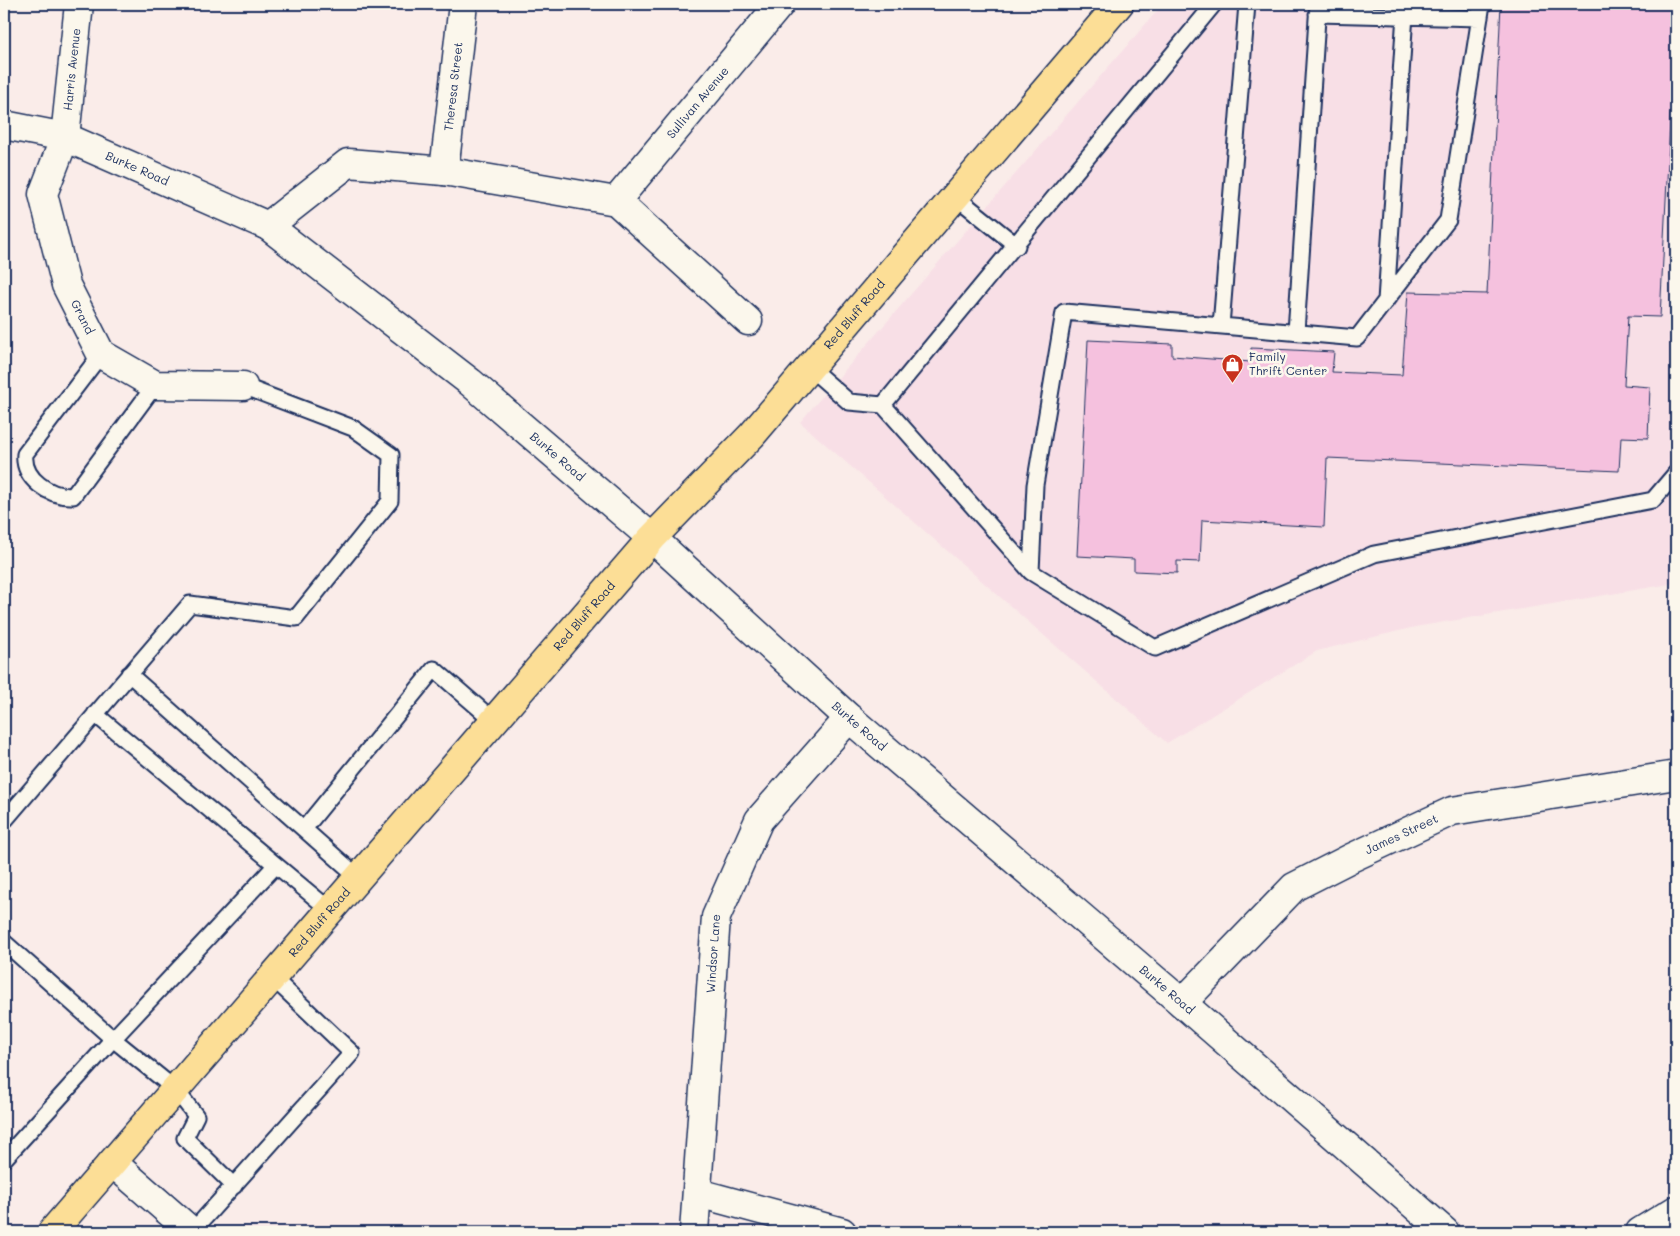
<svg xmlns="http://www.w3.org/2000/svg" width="1680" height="1236" viewBox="0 0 1680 1236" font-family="Mali,sans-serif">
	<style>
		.built { fill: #f8dfe6 }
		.building { fill: #f5c1de; stroke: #1b2f5e }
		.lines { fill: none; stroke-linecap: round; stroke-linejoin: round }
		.service-casing { stroke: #1b2f5e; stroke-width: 19 }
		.minor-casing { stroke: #1b2f5e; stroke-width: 31 }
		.tertiary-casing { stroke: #1b2f5e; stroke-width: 31 }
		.secondary-casing { stroke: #1b2f5e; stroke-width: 31 }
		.primary-casing { stroke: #1b2f5e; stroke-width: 31 }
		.service { stroke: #fbf7ec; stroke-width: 15 }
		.minor { stroke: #fbf7ec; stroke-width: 28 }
		.tertiary { stroke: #fbf7ec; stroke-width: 28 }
		.secondary { stroke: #fbf7ec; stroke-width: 28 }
		.primary { stroke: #fcde96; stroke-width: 28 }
		.labels { text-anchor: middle; stroke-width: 5; stroke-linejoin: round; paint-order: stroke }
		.street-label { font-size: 12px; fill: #1b2f5e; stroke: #fbf7ec }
		.poi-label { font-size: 12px; fill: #1b2f5e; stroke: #fbf7ec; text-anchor: start }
	</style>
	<rect width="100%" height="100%" fill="#faece9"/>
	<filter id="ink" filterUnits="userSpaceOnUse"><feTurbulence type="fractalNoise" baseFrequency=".02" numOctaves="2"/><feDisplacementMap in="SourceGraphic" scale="10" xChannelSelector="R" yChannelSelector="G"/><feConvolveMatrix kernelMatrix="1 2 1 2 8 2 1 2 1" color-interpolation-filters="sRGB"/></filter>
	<g filter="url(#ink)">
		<path class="built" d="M1163 4H1676V583L1415 627 1317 651 1167 743 800 422Z"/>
		<path class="building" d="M1501 4H1676L1660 317 1628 316 1624 385 1650 387 1648 438 1621 437 1619 471 1327 458 1324 527 1202 520 1200 562 1177 561V573L1134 571V559L1077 556 1088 340 1172 344V356L1251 362V348L1334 352 1332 372 1402 375 1408 292 1487 294Z"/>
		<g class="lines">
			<defs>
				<path id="service" d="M1482 4 1448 220 1357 338 1064 312 1035 485 1031 572 1155 648 1374 554 1653 500 1676 473
					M1317 14 1480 18
					M955 196 1017 246
					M1386 301 1405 14 1404 4
					M1221 326 1247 4
					M1296 332 1318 4
					M101 354 25 454C22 479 50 497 73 496L155 385
					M809 367 849 402 883 405
					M1031 572 883 405 1214 4
					M129 674 358 877
					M95 714 331 911
					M4 821 190 604 296 618 390 501 391 455 353 428 243 386
					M304 829 434 669 494 721
					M4 942 113 1039 4 1159
					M234 1186 185 1138 196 1116 176 1090 113 1039 276 865
					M192 1232 352 1053 273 978"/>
				<g id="minor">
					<path id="s1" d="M65 137 43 194 66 285 101 354 155 385 243 386"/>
					<path id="s2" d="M444 171 463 4"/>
					<path id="s3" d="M616 201 780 4"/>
					<path d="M268 226 348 163 444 171 616 201 748 321"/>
					<path id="s4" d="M1182 1003 1294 887 1351 858 1452 811 1676 775"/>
					<path d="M113 1163 192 1232"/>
					<path d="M698 1193 842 1232"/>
					<path d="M1640 1232 1676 1210"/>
				</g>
				<g id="tertiary">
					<path id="s5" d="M65 137 79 4"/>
					<path id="s6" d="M652 538 849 718 1182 1003 1445 1232"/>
					<path id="s7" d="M694 1232 716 917 759 820 849 718"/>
				</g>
				<g id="secondary">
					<path id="s8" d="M4 125 65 137 268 226 470 382 652 538"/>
				</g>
				<g id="primary">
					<path id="s9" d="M52 1232 652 538 752 435 1119 4"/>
				</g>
			</defs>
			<use href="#service" class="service-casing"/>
			<use href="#minor" class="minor-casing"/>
			<use href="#tertiary" class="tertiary-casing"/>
			<use href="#secondary" class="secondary-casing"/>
			<use href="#primary" class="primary-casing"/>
			<use href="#service" class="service"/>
			<use href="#minor" class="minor"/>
			<use href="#tertiary" class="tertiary"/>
			<use href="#secondary" class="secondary"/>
			<use href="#primary" class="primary"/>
		</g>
	</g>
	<defs>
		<symbol id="shop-pin" viewBox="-11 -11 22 30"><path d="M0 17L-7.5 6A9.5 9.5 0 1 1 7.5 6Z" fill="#c8321e" stroke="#fbf7ec"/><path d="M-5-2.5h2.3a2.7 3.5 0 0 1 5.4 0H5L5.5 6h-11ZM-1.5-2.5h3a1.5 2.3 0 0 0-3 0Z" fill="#fff"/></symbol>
	</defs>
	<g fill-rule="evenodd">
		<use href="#shop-pin" x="1220" y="352" width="25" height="34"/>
	</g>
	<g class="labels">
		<g class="street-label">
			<text dy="4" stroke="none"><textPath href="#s5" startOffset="68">Harris Avenue</textPath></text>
			<text dy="4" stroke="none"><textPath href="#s2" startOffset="85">Theresa Street</textPath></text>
			<text dy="4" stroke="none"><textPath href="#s3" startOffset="128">Sullivan Avenue</textPath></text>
			<text dy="4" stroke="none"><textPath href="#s8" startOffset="141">Burke Road</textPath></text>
			<text dy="4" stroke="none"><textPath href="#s9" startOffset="1219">Red Bluff Road</textPath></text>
			<text dy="4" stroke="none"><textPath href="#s1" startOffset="191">Grand</textPath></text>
			<text dy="4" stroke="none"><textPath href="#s8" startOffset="654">Burke Road</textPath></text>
			<text dy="4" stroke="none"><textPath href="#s9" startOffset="814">Red Bluff Road</textPath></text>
			<text dy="4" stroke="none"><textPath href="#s6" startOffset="280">Burke Road</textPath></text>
			<text dy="4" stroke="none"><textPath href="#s4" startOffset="281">James Street</textPath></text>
			<text dy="4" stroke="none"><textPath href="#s9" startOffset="409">Red Bluff Road</textPath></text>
			<text dy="4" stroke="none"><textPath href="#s7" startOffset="279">Windsor Lane</textPath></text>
			<text dy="4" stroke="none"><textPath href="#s6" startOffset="685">Burke Road</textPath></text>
		</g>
		<g class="poi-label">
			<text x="1249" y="361">Family<tspan x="1249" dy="14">Thrift Center</tspan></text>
		</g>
	</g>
	<rect width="1680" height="1236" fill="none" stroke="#fbf7ec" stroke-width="20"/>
	<rect x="10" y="10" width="1660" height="1216" fill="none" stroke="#1b2f5e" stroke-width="2" filter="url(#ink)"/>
</svg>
